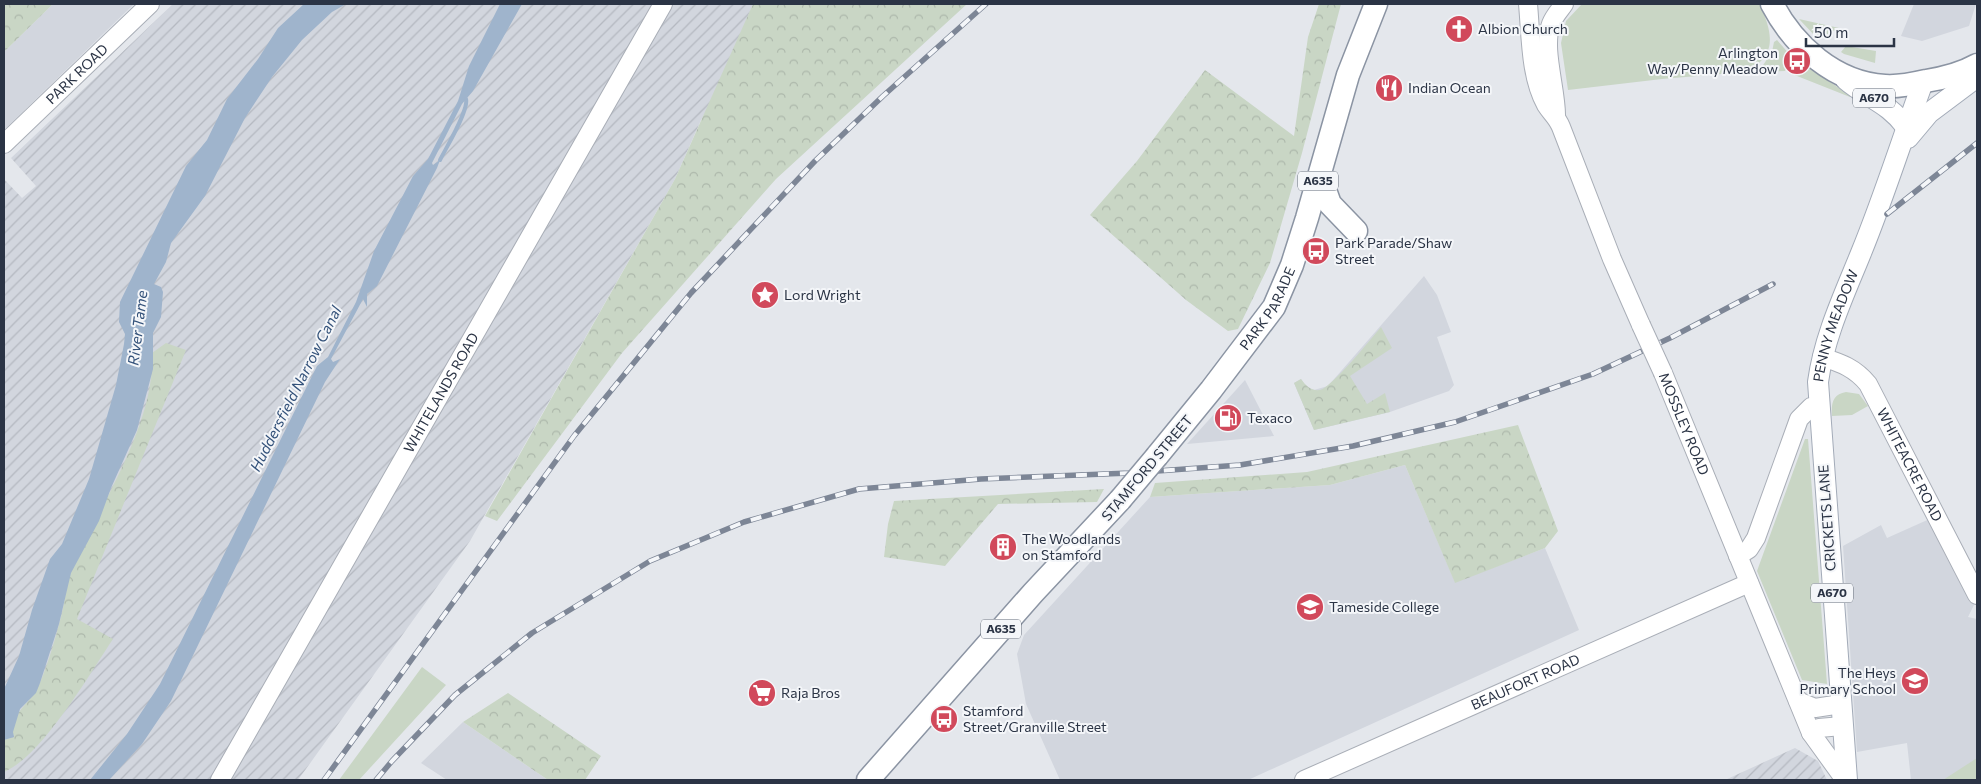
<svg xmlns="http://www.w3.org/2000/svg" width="1981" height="784" viewBox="0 0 1981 784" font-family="Commissioner,sans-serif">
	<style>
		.built { fill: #d2d6de }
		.industrial { fill: url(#industrial-furrows) }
		.green { fill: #c9d6c5 }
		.forest { fill: url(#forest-crowns) }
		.water { fill: #9fb4cc }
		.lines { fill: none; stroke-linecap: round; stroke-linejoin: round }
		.stream { stroke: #9fb4cc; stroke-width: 4 }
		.secondary-casing { stroke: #a9aeb7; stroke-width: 20 }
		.primary-casing { stroke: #a3abb8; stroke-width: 22 }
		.highway-casing { stroke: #8b94a3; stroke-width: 25 }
		.secondary { stroke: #fff; stroke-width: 18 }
		.primary { stroke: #fff; stroke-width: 20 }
		.highway { stroke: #fff; stroke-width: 22 }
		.rail-casing { stroke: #7d8696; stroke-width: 5.5 }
		.rail { stroke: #f4f6f9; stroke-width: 4; stroke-dasharray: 11; stroke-linecap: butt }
		.secondary-bridge-casing { stroke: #a9aeb7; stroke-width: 20; stroke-linecap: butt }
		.highway-bridge-casing { stroke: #8b94a3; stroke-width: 25; stroke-linecap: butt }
		.secondary-bridge { stroke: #fff; stroke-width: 18 }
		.highway-bridge { stroke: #fff; stroke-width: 22 }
		.labels { text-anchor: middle; stroke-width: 4; stroke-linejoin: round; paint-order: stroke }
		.shield { fill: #f4f6f9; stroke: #676e7b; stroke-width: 1 }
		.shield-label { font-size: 12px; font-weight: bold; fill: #2b3445 }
		.poi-label { font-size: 14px; fill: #2b3445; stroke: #f4f6f9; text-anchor: start }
		.street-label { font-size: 14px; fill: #2b3445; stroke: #f4f6f9 }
		.water-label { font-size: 15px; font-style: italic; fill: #34527a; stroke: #f4f6f9 }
	</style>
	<defs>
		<pattern id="industrial-furrows" width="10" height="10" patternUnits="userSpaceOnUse" patternTransform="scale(1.25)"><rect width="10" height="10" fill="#d2d6de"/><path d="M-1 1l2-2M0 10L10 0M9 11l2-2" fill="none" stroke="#b4b8c0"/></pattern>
		<pattern id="forest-crowns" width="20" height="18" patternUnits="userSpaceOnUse" patternTransform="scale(1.25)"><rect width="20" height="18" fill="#c9d6c5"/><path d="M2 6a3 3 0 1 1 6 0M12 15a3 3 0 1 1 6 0" fill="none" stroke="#adb8ab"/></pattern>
	</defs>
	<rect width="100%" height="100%" fill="#e4e7ec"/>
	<path class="built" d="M53 4H134L4 130V52Z
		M1914 4H1976L1969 26 1922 41 1901 36Z
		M1424 276 1437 295 1451 332 1437 337 1454 385 1449 391 1390 412 1314 430 1294 383 1301 379 1306 387 1314 390 1328 386Z
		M1245 380 1274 436 1187 444Z
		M1405 465 1455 582 1545 548 1579 630 1248 780H1060L1026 704 1017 654 1024 635 1150 497 1330 485Z
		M1934 517 1974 605 1968 617 1977 619V780H1911L1907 743 1857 752 1843 546 1881 525 1887 538Z
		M463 722 548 780H447L421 763Z"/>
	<path class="industrial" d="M173 4H753L718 91 701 120 675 179 470 541 298 780H4V179L22 198 36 186 11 158Z
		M1795 748 1818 761 1827 780H1725Z"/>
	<path class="green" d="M1582 4H1760C1772 33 1779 55 1745 72L1662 79 1568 90 1561 43 1566 21Z
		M1799 19 1839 28 1824 36H1815Z
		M1777 40 1792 57 1785 71 1761 72 1759 71 1772 52 1774 42Z
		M1846 46 1876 51 1875 63 1844 54 1841 52Z
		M1799 62 1850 95V97L1792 74Z
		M1846 392 1859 394 1868 406 1852 415 1832 416C1831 403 1833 394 1846 392Z
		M1805 439H1808L1827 684 1802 680 1757 571Z
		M422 667 446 685 359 780H339Z
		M1977 758V780H1943Z"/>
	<path class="forest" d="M4 4H53L4 52Z
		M753 4H967L776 179 622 353 497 521 485 516 675 179Z
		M1319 4H1341L1302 153 1270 263 1238 329 1228 331 1186 300 1090 215 1137 161 1205 70 1294 136 1308 37Z
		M1381 327 1392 348 1350 376 1367 404 1385 393 1390 412 1314 430 1294 383 1301 379C1306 386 1311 391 1320 390 1332 387 1371 339 1381 327Z
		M166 343 186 350 77 619 113 639C89 675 42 756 4 772V740L14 737C6 716 33 701 39 685 49 662 56 636 62 613 65 599 66 585 71 572 98 508 156 424 152 353Z
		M1518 425 1558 531 1545 548 1455 583 1405 465 1330 485 1150 497 1155 483 1307 472Z
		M1104 489 1097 502 998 504 945 566 884 557 888 524 894 501Z
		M508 693 601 756 585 780H548L463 722Z"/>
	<path class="water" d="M304 4H346L332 12 302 40 272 77 245 118 205 196 171 243 166 262 154 284 161 287 163 292 161 317 153 333V369L137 430 111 488 99 521 71 573 59 624 40 683 36 693 20 709 13 732 14 737 4 740V689L19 656 32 610 50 559 62 544 89 479 116 385 124 344 125 334 119 322 120 302 186 166 207 140 227 99 258 59 278 28Z
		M500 4H522L473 91 462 104 432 163 433 165 440 160 437 168 377 286 367 294V307L363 299 331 359 333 362 340 359 325 382 171 701 142 744 109 780H90L127 734 160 684 310 380 317 366 328 357 356 302 374 251 413 176 428 159 458 101 469 66Z"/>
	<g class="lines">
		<path class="stream" d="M440 160C446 148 469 110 466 99"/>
		<defs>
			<g id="secondary">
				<path d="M1528 4C1531 36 1530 76 1546 105 1551 113 1557 117 1561 127L1612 259 1641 325"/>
				<path d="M1556 115C1556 88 1542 48 1551 24 1554 16 1560 10 1564 4"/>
				<path id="s1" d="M4 144 150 4"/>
				<path id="s2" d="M1822 357C1841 363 1855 368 1868 384L1977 595"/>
				<path id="s3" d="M1663 373 1811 733 1845 780"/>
				<path d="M1738 556 1749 549 1756 538 1799 419 1811 407 1818 406"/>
				<path d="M1798 701 1815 708 1841 704"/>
				<path d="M1811 733 1819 728 1842 726"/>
				<path id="s4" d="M220 780 663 4"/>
				<path id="s5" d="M1304 780 1749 583"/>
			</g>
			<g id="primary">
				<path d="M1846 80C1867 98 1889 103 1906 127"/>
				<path d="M1908 138 1929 113 1977 77"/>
				<path id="s6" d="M1847 780 1818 382C1824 337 1844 295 1861 253 1884 197 1902 139 1923 82"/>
			</g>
			<g id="highway">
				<path d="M1772 4C1794 46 1835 83 1885 86 1898 87 1913 84 1926 81 1945 78 1961 74 1977 65"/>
				<path d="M1320 176 1330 204 1356 231"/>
				<path id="s7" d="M1157 456 1211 390 1274 307 1292 265 1307 218 1348 75 1376 4"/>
				<path d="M868 780 1033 593 1120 500"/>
			</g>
		</defs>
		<use href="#secondary" class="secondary-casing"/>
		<use href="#primary" class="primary-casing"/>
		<use href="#highway" class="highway-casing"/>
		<use href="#secondary" class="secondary"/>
		<use href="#primary" class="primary"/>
		<use href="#highway" class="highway"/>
		<defs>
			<path id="rail" d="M1887 214 1977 143
				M324 780 574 436 691 293 815 161 883 96 986 4
				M376 780 392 761 455 695 532 633 650 561 744 522 859 489 981 479 1130 473 1240 465 1353 446 1455 422 1593 374 1670 338 1773 284"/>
		</defs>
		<use href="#rail" class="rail-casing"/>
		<use href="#rail" class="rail"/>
		<defs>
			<path id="secondary-bridge" d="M1641 325 1663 373"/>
			<path id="highway-bridge" d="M1120 500 1157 456"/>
		</defs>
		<use href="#secondary-bridge" class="secondary-bridge-casing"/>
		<use href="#highway-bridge" class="highway-bridge-casing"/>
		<use href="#secondary-bridge" class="secondary-bridge"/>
		<use href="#highway-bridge" class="highway-bridge"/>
	</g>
	<defs>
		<symbol id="church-disc" viewBox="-11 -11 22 22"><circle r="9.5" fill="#d1495b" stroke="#f4f6f9"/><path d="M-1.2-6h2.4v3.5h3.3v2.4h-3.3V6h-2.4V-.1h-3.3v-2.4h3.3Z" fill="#fff"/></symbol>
		<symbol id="bus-disc" viewBox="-11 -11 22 22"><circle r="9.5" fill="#d1495b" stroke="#f4f6f9"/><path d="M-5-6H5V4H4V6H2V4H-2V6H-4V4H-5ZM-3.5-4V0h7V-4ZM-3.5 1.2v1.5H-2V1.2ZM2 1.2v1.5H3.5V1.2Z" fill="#fff"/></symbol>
		<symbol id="restaurant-disc" viewBox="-11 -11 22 22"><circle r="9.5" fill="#d1495b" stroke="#f4f6f9"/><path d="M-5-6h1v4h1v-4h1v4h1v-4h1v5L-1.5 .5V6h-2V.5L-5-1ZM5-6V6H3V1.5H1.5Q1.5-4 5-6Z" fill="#fff"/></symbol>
		<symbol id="sight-disc" viewBox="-11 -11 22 22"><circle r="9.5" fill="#d1495b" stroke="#f4f6f9"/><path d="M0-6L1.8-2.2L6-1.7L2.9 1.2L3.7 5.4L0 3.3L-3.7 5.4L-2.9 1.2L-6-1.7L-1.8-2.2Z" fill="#fff"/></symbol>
		<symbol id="fuel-disc" viewBox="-11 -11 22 22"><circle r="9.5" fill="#d1495b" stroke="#f4f6f9"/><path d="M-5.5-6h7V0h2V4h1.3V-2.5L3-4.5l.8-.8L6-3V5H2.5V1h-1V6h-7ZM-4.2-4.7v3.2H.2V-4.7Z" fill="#fff"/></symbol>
		<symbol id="building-disc" viewBox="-11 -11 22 22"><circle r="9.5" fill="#d1495b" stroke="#f4f6f9"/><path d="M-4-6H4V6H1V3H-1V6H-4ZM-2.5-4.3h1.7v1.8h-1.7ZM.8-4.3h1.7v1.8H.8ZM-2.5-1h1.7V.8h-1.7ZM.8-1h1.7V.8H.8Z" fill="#fff"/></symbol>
		<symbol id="university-disc" viewBox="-11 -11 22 22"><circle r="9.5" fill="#d1495b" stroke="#f4f6f9"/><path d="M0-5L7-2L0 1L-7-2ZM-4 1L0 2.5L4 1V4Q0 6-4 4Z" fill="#fff"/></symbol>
		<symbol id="school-disc" viewBox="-11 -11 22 22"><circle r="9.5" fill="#d1495b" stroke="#f4f6f9"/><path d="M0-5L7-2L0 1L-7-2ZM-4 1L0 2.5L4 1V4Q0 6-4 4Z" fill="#fff"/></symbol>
		<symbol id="supermarket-disc" viewBox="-11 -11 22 22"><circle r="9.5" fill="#d1495b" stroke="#f4f6f9"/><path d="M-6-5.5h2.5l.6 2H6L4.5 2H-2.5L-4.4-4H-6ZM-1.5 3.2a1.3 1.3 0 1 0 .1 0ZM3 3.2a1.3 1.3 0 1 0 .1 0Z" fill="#fff"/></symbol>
	</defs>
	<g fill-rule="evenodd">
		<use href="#church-disc" x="1443" y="13" width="32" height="32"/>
		<use href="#bus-disc" x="1781" y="45" width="32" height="32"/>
		<use href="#restaurant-disc" x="1373" y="72" width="32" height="32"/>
		<use href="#bus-disc" x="1300" y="235" width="32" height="32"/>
		<use href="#sight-disc" x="749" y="279" width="32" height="32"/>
		<use href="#fuel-disc" x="1212" y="402" width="32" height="32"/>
		<use href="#building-disc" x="987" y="531" width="32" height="32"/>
		<use href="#university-disc" x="1294" y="591" width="32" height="32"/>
		<use href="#school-disc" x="1899" y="665" width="32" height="32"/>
		<use href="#supermarket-disc" x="746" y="677" width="32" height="32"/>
		<use href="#bus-disc" x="928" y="703" width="32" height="32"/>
	</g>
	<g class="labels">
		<g class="shield">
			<rect x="1853" y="88.5" width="42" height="19" rx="4"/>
			<rect x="1298" y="171.5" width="40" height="19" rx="4"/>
			<rect x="1811" y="583.5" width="42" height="19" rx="4"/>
			<rect x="981" y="619.5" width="40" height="19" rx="4"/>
		</g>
		<g class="shield-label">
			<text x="1874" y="102">A670</text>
			<text x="1318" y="185">A635</text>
			<text x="1832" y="597">A670</text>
			<text x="1001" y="633">A635</text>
		</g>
		<g class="poi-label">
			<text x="1478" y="34">Albion Church</text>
			<text x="1778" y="58" text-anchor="end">Arlington<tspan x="1778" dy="16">Way/Penny Meadow</tspan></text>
			<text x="1408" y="93">Indian Ocean</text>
			<text x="1335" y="248">Park Parade/Shaw<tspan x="1335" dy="16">Street</tspan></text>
			<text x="784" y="300">Lord Wright</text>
			<text x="1247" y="423">Texaco</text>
			<text x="1022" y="544">The Woodlands<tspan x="1022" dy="16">on Stamford</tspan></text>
			<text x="1329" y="612">Tameside College</text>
			<text x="1896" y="678" text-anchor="end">The Heys<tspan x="1896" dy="16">Primary School</tspan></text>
			<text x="781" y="698">Raja Bros</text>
			<text x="963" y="716">Stamford<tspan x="963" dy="16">Street/Granville Street</tspan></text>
		</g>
		<g class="street-label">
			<text dy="5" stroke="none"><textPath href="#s1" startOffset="101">PARK ROAD</textPath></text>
			<text dy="5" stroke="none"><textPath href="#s7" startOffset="185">PARK PARADE</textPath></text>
			<text dy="5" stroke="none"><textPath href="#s6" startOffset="458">PENNY MEADOW</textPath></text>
			<text dy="5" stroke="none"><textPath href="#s4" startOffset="446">WHITELANDS ROAD</textPath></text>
			<text dy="5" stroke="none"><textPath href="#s3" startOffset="55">MOSSLEY ROAD</textPath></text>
			<text dy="5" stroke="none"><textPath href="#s2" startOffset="145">WHITEACRE ROAD</textPath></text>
			<text transform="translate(1147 468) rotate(-50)" y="5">STAMFORD STREET</text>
			<text transform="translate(1827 518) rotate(-94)" y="5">CRICKETS LANE</text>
			<text dy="5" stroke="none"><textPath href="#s5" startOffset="242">BEAUFORT ROAD</textPath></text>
		</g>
		<g class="water-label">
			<text transform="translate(138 328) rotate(-83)" y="5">River Tame</text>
			<text transform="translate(296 389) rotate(-63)" y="5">Huddersfield Narrow Canal</text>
		</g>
	</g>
	<rect width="1981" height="784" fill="none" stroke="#2b3445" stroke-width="10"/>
	<path d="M1806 38v8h88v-8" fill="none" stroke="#2b3445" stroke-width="2.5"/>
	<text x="1814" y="38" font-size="15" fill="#2b3445" stroke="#f4f6f9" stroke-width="4" paint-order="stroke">50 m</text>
</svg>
